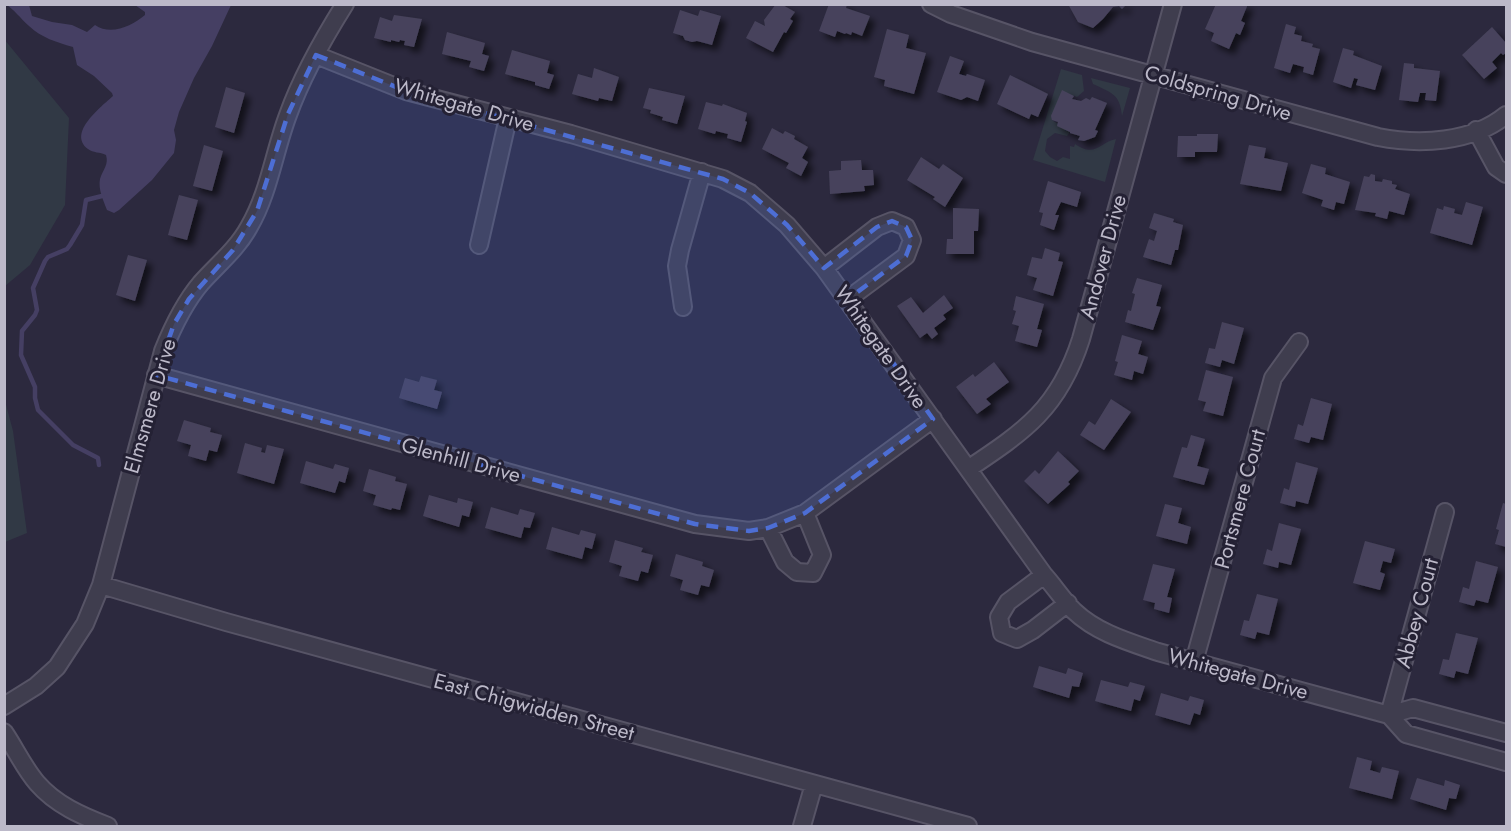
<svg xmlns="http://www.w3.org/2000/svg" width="1511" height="831" viewBox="0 0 1511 831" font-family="Jost,sans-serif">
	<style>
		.green { fill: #313945 }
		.water { fill: #453f63 }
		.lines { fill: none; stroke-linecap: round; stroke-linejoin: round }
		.stream { stroke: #453f63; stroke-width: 4.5 }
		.building { fill: #47435b; filter: url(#shadow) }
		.minor-casing { stroke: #575466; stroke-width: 20 }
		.minor { stroke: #3f3d4e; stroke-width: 16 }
		.marked { fill: #4d6ed4; fill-opacity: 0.2; stroke: #4d6ed4; stroke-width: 4.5; stroke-dasharray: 12 8; stroke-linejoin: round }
		.labels { text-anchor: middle; stroke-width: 6; stroke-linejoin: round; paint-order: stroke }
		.street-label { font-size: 21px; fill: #bcb9c9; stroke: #242134 }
	</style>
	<defs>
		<filter id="shadow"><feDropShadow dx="5.5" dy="5.5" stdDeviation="3" flood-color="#0009"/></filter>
	</defs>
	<rect width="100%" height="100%" fill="#2c293e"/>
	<path class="green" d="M4 39 69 118 65 205 30 265 5 286Z
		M1061 69 1082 75 1084 91 1077 97 1062 91 1052 120 1070 132 1067 136 1055 133 1047 139 1045 151 1050 157 1057 161 1063 157 1070 159V146L1074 147 1075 144C1096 158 1098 143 1116 139L1105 182 1033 160Z
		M1091 78 1130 88 1122 116C1120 94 1112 93 1093 84Z
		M4 397 13 431 27 533 5 542Z"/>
	<path class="water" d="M5 4 29 5 32 16 52 22 72 25 87 32 95 25C111 36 132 26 145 15V12L135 5H231L212 46 194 78 179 112 174 130 176 140 174 153 152 180 119 210 114 213 107 210C103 200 98 189 100 179 103 169 109 165 106 155 100 152 93 153 88 149 67 133 101 107 113 96L112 93 94 76 77 65 73 47C56 42 42 38 29 26 20 18 14 9 5 4Z"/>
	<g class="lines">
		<path class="stream" d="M99 465 98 458 73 445 38 410 35 398V387L21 355 22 331 35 315 37 310 33 288 45 261 48 257 67 249 70 245 82 225 86 200 102 196"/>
	</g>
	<path class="building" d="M776 4H781L795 12 790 19 793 21 786 33 784 32 773 52 746 38 755 21 765 26 764 20Z
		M829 4H847L846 8 870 16 862 36 852 32 851 35 846 33 845 34 837 31 835 37 819 31Z
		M1068 4H1127L1122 9 1119 6 1113 7 1103 19 1093 28 1078 22Z
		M1216 4H1248L1241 21 1245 23 1240 35 1236 33 1229 49 1211 41 1214 33 1205 29Z
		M680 10 698 16 700 10 721 16 712 45 697 41 692 42 685 40 683 36 673 33Z
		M394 15 422 19 414 47 404 45 405 41 400 40 399 42 391 40V42L374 38 380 17 392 21Z
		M1286 24 1296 27 1294 34 1302 36 1301 41 1313 44 1312 47 1320 49 1313 75 1303 72 1304 67 1293 64 1290 73 1274 68Z
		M1492 27 1506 43V53L1503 55 1501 53 1492 62 1497 68 1484 79 1462 55Z
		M887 29 909 35 906 48 926 53 914 94 884 86 885 80 874 77Z
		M447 32 485 43 482 54 489 56 484 71 469 67 471 61 442 54Z
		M1343 48 1354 51 1353 55 1382 66 1375 90 1356 85 1358 79 1354 78 1351 88 1333 82Z
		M512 50 550 61 547 73 554 75 549 89 535 85V82L505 74Z
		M950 56 964 61 959 74 966 76 967 74 985 80 978 101 967 97 961 100 937 92Z
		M1404 63 1414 64V68L1440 71 1436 101 1425 100 1426 93H1420L1418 102 1399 100Z
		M594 68 619 77 612 101 599 98 598 101 572 94 578 74 592 78Z
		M1010 75 1048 94 1038 117 1031 114 1029 119 997 104Z
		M226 87 245 93 234 133 215 127Z
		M649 88 685 96 677 124 662 120 663 117 650 113 651 110 643 108Z
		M1062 90 1074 96 1072 99 1081 101 1086 98 1090 100 1092 97 1107 103 1095 130 1098 131 1095 137 1084 141 1078 140 1080 136 1070 133V132L1057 126 1058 122 1052 120 1051 116Z
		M706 102 722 106 723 104 747 113 745 121 747 122 741 142 727 138 728 134 716 131 715 134 698 129Z
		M772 128 783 134 785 131 795 136 794 139 808 147 802 158 808 162 801 176 786 168 789 163 762 149Z
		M1197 134H1218L1217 152H1195V157H1177L1178 136H1197Z
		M204 145 223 151 212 191 193 186Z
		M1249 145 1266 148 1264 158 1288 163 1281 191 1240 184Z
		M921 157 939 169 943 164 963 178 945 207 933 199 935 197 907 180Z
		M861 160 862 170H873L874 185 864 186 865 191 830 194 829 171 841 170V161Z
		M1311 164 1326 168 1325 174 1350 182 1344 204 1336 202 1334 210 1321 206 1323 200 1302 193Z
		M1371 174 1375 175V181L1382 182 1383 179 1392 181V184L1397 185 1395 189 1410 194 1404 215 1389 211 1387 219 1375 216 1376 213 1355 210 1364 176 1369 177Z
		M1048 181 1081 192 1077 207 1061 202 1055 215H1059L1054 230 1040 225 1043 213 1039 212Z
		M179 195 198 200 187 240 168 235Z
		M1466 202 1483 207 1472 245 1430 233 1437 208 1443 210 1444 206 1455 209 1454 213 1462 215Z
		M953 208 979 209 978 231H974V254H946L947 239H953Z
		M1154 213 1174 219 1173 222 1183 225 1178 250H1175L1171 265 1143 257 1149 239 1154 241 1157 231 1149 228Z
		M1045 248 1060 253 1058 261 1063 262 1053 296 1033 290 1037 278 1027 275 1032 257 1042 259Z
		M128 255 147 260 135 301 116 295Z
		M1137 278 1162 285 1156 306 1161 307 1153 330 1125 322 1128 310 1131 311 1135 294 1132 293Z
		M944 295 953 308 943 315 946 319 934 328 938 334 932 339 927 333 920 338 897 306 911 297 923 313Z
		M1016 296 1044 304 1037 329 1042 330 1037 347 1015 341 1019 326 1012 324 1016 311 1013 310Z
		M1222 322 1244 328 1234 364 1222 360 1220 367 1205 363 1209 348 1215 349Z
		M1122 335 1142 341 1138 354 1148 357 1143 374 1134 371 1132 380 1114 375 1118 362 1115 361Z
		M994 362 1009 382 986 399 991 404 977 414 956 387 973 374 975 377Z
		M1206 370 1233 377 1223 416 1203 411 1206 402 1198 400Z
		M421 376 437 380 434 390 442 392 437 409 399 398 405 378 419 382Z
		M1311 398 1332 404 1323 440 1311 437 1309 443 1294 439 1298 424 1303 426Z
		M1111 399 1131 412 1104 450 1080 435 1089 421 1095 425Z
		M184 420 211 428 210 432 222 435 217 452 209 450 206 461 188 456 191 445 177 441Z
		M1191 435 1205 439 1197 466 1209 469 1204 485 1173 477 1182 447 1187 448Z
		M245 443 262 448 261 452 265 453 267 445 284 449 274 484 237 473Z
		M1058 451 1079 471 1068 482 1070 484 1048 504 1024 481 1035 470 1039 474Z
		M306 461 333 469 335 464 349 468 345 483 339 481 335 493 300 483Z
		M1296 462 1318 468 1308 504 1296 501 1295 507 1280 503 1284 488 1289 490Z
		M369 469 396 477 395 481 407 484 400 510 392 508 391 510 373 505 376 495 363 491Z
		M429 495 457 503 458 498 473 502 469 517 462 515 459 527 423 516Z
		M1503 503 1506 504V547L1495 544 1499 530 1496 529Z
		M1165 504 1182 508 1178 523 1191 527 1187 544 1156 536Z
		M491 507 518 515 520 509 535 513 530 528 524 527 521 538 485 528Z
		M1279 523 1301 529 1291 565 1279 562 1278 568 1263 564 1267 549 1272 551Z
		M552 527 579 535 581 530 596 534 592 549 585 547 582 559 546 549Z
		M615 540 643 548 641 552 653 555 648 573 641 571 638 581 619 576 622 566 609 562Z
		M1365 541 1395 549 1391 563 1383 561 1380 572 1385 574 1380 590 1353 583Z
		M676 554 703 562 702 566 714 570 709 587 701 585 698 595 680 590 683 580 670 576Z
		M1476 561 1498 567 1488 603 1476 600 1474 606 1459 602 1463 587 1469 589Z
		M1153 564 1175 569 1167 597 1172 598 1169 613 1154 609 1155 603 1143 600Z
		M1257 594 1278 599 1269 635 1257 632 1255 639 1240 635 1244 620 1249 621Z
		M1456 633 1478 638 1468 674 1456 671 1454 678 1439 674 1443 659 1449 660Z
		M1039 666 1066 674 1068 668 1083 673 1079 687 1072 686 1069 698 1033 687Z
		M1101 680 1128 687 1130 682 1145 686 1140 701 1134 699 1131 711 1095 701Z
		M1161 693 1188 701 1190 696 1204 700 1200 715 1194 713 1190 725 1155 715Z
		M1357 757 1372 761 1370 770 1380 773 1382 767 1399 771 1392 799 1349 788Z
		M1417 778 1444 786 1445 780 1460 785 1456 799 1449 798 1446 810 1410 799Z"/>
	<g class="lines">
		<defs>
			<path id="minor" d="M931 4 951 14 1032 42 1378 137C1419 145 1472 143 1506 115
				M316 55 406 91 571 134 723 179 750 193 787 225 824 268 1044 575C1054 586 1063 600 1074 611 1097 633 1129 642 1158 652L1389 715 1413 708 1506 733
				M1476 130 1496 167 1506 174
				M479 245 508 118
				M824 268 877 227 892 221 906 227 912 240 906 256 848 299
				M683 307 677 266 680 250 702 172
				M156 375 695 524 749 531 768 528 805 513 933 419
				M968 469C1025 431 1059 408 1081 339L1173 4
				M768 528 785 562 797 572 813 573 822 555 805 513
				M1044 575 1008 602 999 617 1002 633 1017 639 1033 630 1068 603
				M101 585 226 622 968 826
				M1194 662 1273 378 1299 342
				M4 706 36 686 57 667 85 624 101 585 163 351C173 326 184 303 201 283 217 265 237 249 249 227 269 193 274 152 288 115 302 76 323 39 345 4
				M1389 715 1445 512
				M1389 715 1406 734 1506 762
				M4 732C15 748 24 768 37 783 56 805 82 816 108 826
				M802 826 814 784"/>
		</defs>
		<use href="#minor" class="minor-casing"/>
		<use href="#minor" class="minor"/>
	</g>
	<path class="marked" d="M316 55 406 91 723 179 750 193 787 225 824 268 877 227 892 221 906 227 912 240 906 256 848 299 933 419 805 513 768 528 749 531 695 524 156 375 174 324 189 299 233 250 257 211 288 114Z"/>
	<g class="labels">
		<g class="street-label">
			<text transform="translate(1218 93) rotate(16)" y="7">Coldspring Drive</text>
			<text transform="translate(464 105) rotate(16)" y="7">Whitegate Drive</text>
			<text transform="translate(1103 257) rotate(-75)" y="7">Andover Drive</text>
			<text transform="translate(881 347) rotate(55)" y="7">Whitegate Drive</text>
			<text transform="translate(150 406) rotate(-74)" y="7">Elmsmere Drive</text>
			<text transform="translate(461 460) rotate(15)" y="7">Glenhill Drive</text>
			<text transform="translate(1240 499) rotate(-75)" y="7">Portsmere Court</text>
			<text transform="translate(1417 613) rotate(-75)" y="7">Abbey Court</text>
			<text transform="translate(1238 674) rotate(15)" y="7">Whitegate Drive</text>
			<text transform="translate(534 707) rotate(15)" y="7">East Chigwidden Street</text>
		</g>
	</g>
	<rect width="1511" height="831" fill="none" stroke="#bcb9c9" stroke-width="12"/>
</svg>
